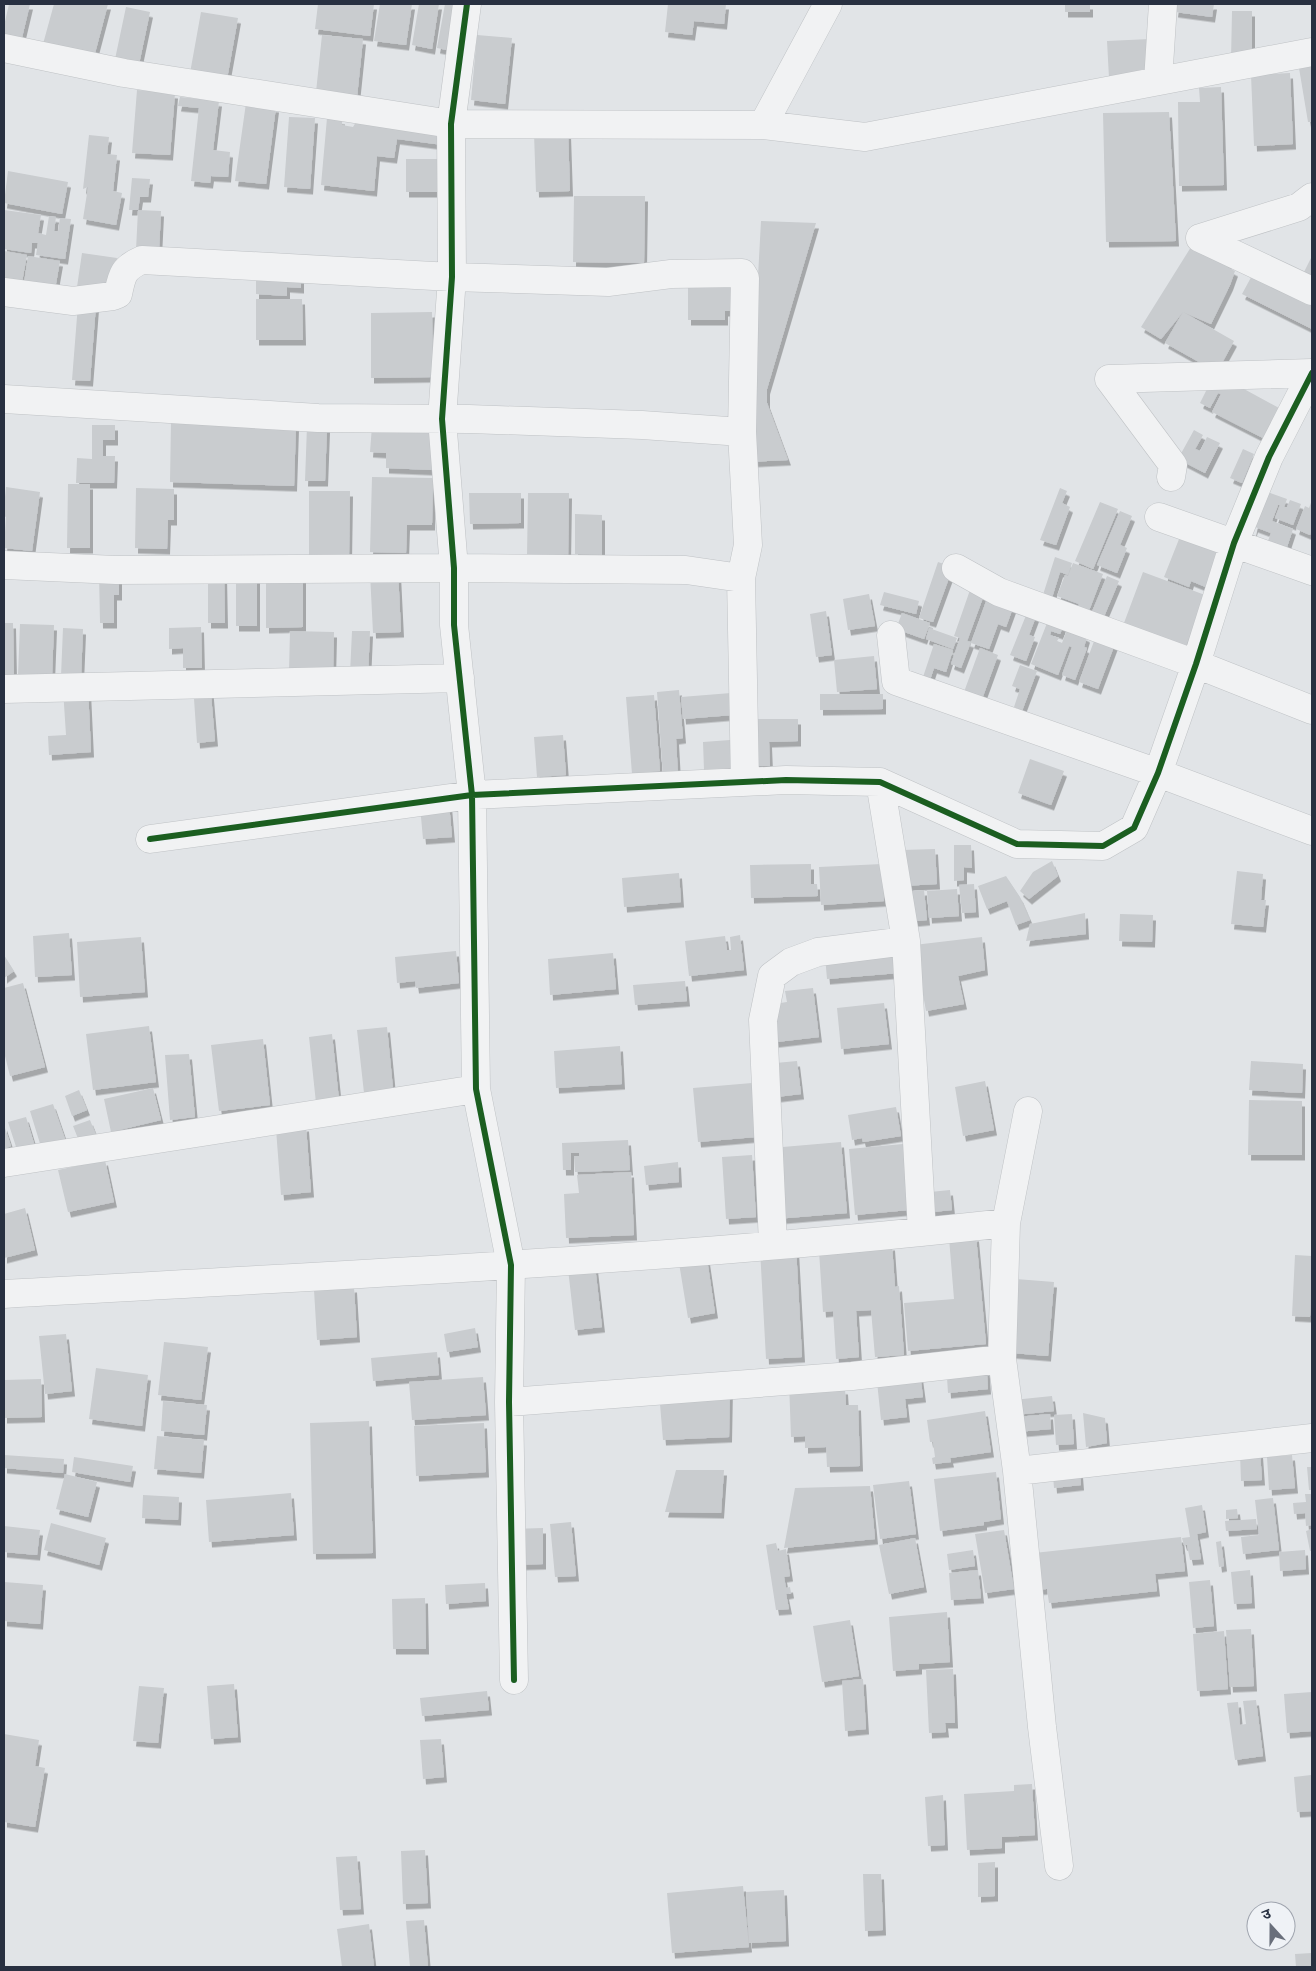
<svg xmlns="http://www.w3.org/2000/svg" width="1316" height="1971" viewBox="0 0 1316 1971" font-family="'Space Grotesk','Noto Sans Devanagari',sans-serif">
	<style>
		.building { fill: #c9cccf; filter: url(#shadow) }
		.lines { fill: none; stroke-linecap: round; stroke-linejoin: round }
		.minor-casing { stroke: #bfc2c5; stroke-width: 29 }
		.minor { stroke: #f1f2f3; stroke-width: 28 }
		.cycleway-casing { stroke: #eff2f6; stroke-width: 9 }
		.cycleway { stroke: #1b5e20; stroke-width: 6 }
	</style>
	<defs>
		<filter id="shadow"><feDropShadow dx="3" dy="5.5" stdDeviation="0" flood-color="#0004"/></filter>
	</defs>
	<rect width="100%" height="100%" fill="#e1e4e7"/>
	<path class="building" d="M9 4H30L20 46 4 42V26Z
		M54 4H108L94 57 43 44Z
		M318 4H374L370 36 315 29Z
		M380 4H412L406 45 374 41Z
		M419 4H439L432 49 412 45Z
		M445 4H465L457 52 437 48Z
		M668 4H726L724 24 694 21 692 35 665 32Z
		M1065 4H1090V12H1065Z
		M1176 4H1214L1212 17 1175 12Z
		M126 7 150 12 138 69 114 64Z
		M1232 11H1252V60H1231Z
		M201 12 238 18 227 79 190 73Z
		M322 35 363 39 357 97 316 92Z
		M477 35 512 38 505 104 471 100Z
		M1150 39 1151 76 1109 78 1107 41Z
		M1312 66V122H1308L1299 68Z
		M1290 73 1293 144 1254 146 1251 75Z
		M1221 87 1224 185 1179 186 1178 102H1200L1199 88Z
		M137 90 175 93 170 155 132 153Z
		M180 97 219 101 213 150 230 152 228 177 211 176 210 183 191 181 199 108 178 106Z
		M246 103 276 107 266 184 235 181Z
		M1169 112 1176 241 1106 242 1103 113Z
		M289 117 315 118 310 189 284 187Z
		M327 118 342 119V125L353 127 356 122 445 129 443 145 397 139 394 158 377 156 374 191 321 185Z
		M568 131 570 191 536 192 534 133Z
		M89 135 109 137 107 154 117 155 113 191 122 193 116 225 83 219 88 187 83 189Z
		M406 159H446V192H406Z
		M8 171 68 182 62 214 4 203Z
		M132 178 150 179 148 197H140L138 210 161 211 159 251 136 250 138 210H129Z
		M574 196H645L644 263 573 262Z
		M4 210 41 215 38 233 46 235 49 216 56 217 54 231H58L60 218 71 219 65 259 36 255 38 243H32L31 253 4 249Z
		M761 221 816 223 767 389V403L788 460 748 462Z
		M1196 239 1231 259 1227 267 1235 271 1230 285 1211 324 1183 312 1161 339 1141 327Z
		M4 251 27 255 20 293 4 290Z
		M82 253 117 258 111 293 77 287Z
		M28 256 60 261 54 295 23 290Z
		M1312 256V281L1302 276Z
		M1255 270 1312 298V329L1242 294Z
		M256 276 301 278V288L287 287V296L256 294Z
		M688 277H741V311H725V320H688Z
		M256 299H302L303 340H256Z
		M78 304 96 305 90 381 72 380Z
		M432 312 433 377 371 378V313Z
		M1183 312 1234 341 1217 372 1165 343Z
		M1212 379 1233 383 1281 409 1265 439 1212 412 1221 394 1218 393 1210 408 1200 403Z
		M171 421 296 424 294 486 170 482Z
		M92 425H115V440H103V456H115L114 483H76L77 458 92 459Z
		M307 426 327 427 325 481H305Z
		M372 426 434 429 432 470 386 468V453L370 452Z
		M1194 430 1203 435 1195 449 1200 451 1207 437 1220 443 1205 473 1178 459Z
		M1243 449 1254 454 1242 483 1230 478Z
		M372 477 433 478 432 525H407L406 553 370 552Z
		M68 484H90V548H67Z
		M6 487 40 492 32 551 4 548 6 517 4 516V507Z
		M136 488 174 489V520H168L167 549 135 548Z
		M1060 488 1067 491 1062 503 1070 507 1056 545 1040 540Z
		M1262 490 1287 499 1284 507H1287L1290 500 1301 504 1293 525 1275 518 1280 505H1278L1272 521 1293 529 1285 553 1266 546 1271 533 1255 527 1251 540Z
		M309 491H350L349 557H309Z
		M469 493H521V523L470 524Z
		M528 493H569L568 558 527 557Z
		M1312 500V529L1310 535 1296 529 1305 506 1309 508Z
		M1100 502 1118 509 1093 569 1075 561Z
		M1120 511 1132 516 1120 545 1127 548 1117 573 1097 565Z
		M575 514 602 515V555L575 554Z
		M1183 529 1225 546 1208 588 1191 581 1189 587 1164 577Z
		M1055 557 1072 563 1068 575 1060 572 1050 604 1041 601Z
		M938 562 953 567 933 622 919 618Z
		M1073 563 1103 574 1087 616 1076 612 1079 604 1057 596 1065 575 1068 576Z
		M236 568H257V626H236Z
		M398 571 401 632 373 633 370 573Z
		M99 572H119V595H114V623H100Z
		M208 572H224L225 623H208Z
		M1143 572 1205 595 1183 654 1121 631Z
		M303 573V627L266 628V574Z
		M1107 576 1119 581 1103 619 1091 614Z
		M970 590 984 595 967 641 971 642 961 668 951 664 960 638 954 636Z
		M884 592 919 601 916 614 880 605Z
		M869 594 875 626 848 630 843 599Z
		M988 596 1014 605 1006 627 998 624 989 649 971 643Z
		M1029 608 1038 611 1029 635 1035 637 1026 661 1010 655Z
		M826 611 832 655 816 657 810 614Z
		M902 613 930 623 924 639 896 629Z
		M1049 618 1064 624 1060 634 1051 631 1050 635 1059 638 1057 641 1062 643 1068 627 1087 637 1084 647 1087 648 1075 680 1062 675 1072 647 1069 646 1058 675 1031 664Z
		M4 623H13L14 675 4 676Z
		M20 624 54 625 52 676 18 675Z
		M201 627 202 668H183V648L169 649V628Z
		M63 628 83 629 81 677 61 676Z
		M929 628 957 638 953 649 926 639Z
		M290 631 334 632 333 673 289 672Z
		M352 631H370L368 675 350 674Z
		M1097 633 1116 641 1098 689 1079 682Z
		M934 644 953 650 946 672 934 668 928 686 921 683Z
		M980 648 998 655 982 699 964 692Z
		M874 656 877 689 837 692 834 660Z
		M1020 665 1037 671 1022 711 1014 707 1020 689 1012 686Z
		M210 683 215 741 197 743 193 684Z
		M88 688 91 752 49 755 48 736 66 735 63 689Z
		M679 690 683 738 676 739 678 775 663 776 657 692Z
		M731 693 733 715 683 719 681 697Z
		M820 694H883V709L820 710Z
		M654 695 660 771 632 774 626 697Z
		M750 719H798V741L769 742 770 766H750Z
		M563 735 566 775 537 777 534 737Z
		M730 740 732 768 704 770 703 742Z
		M1030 759 1064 771 1051 805 1018 793Z
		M449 803 452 837 423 839 420 806Z
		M954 845H971L972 868 964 867V880L954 881Z
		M935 849 937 884 903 886 902 850Z
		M1052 861 1058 876 1029 899 1020 891 1033 872Z
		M811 864V884H817L818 896 751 898 750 865Z
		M882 864 884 901 821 905 819 867Z
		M1237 871 1263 874 1261 900H1266L1263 927 1231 924Z
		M679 873 681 902 624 907 622 878Z
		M1006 876 1020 897 1030 920 1016 925 1007 901 987 909 978 886Z
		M974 884 976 912 962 913 959 885Z
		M957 889 959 916 929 918 927 891Z
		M924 890 927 920 906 922 903 892Z
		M1085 913 1086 934 1026 941 1030 924Z
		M1120 914 1153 915 1152 942 1119 941Z
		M69 933 72 975 35 977 33 936Z
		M740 935 744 970 689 976 685 941 725 936 727 950H731L730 937Z
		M141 937 145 992 80 997 77 942Z
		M982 937 985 970 958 976 964 1004 926 1011 914 945Z
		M456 951 459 983 416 988 415 981 397 983 395 957Z
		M897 951 899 973 827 979 825 956Z
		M613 953 616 989 550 995 548 959Z
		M4 955 14 971 4 978Z
		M685 981 687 1001 635 1005 633 985Z
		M23 983 45 1067 10 1076 4 1052V988Z
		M813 988 819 1037 768 1043 774 1004 787 1002 785 991Z
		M884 1003 889 1044 841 1049 837 1008Z
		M149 1026 156 1082 93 1090 86 1034Z
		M387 1027 393 1089 364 1093 357 1030Z
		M332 1034 339 1100 316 1103 309 1037Z
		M263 1039 270 1105 219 1111 211 1045Z
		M620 1046 622 1084 556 1088 554 1051Z
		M189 1054 195 1117 170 1120 165 1055Z
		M797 1061 801 1094 768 1098 765 1064Z
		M1251 1061 1303 1064 1302 1093 1249 1090Z
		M985 1081 994 1130 963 1136 955 1087Z
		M752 1083 756 1137 698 1142 693 1088Z
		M153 1088 161 1120 111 1132 104 1099Z
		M79 1090 87 1110 72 1116 65 1096Z
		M1249 1100 1302 1101V1155H1248Z
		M53 1104 66 1142 42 1150 30 1111Z
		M896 1107 901 1136 863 1142 862 1138 852 1140 848 1115Z
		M26 1117 36 1150 19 1156 8 1122Z
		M90 1120 96 1135 79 1141 73 1126Z
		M4 1125 11 1146 4 1149Z
		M306 1126 311 1192 281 1195 276 1129Z
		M628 1140 630 1170 575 1172 574 1156H579V1153H571V1170H563L562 1143Z
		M841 1142 847 1213 776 1219 771 1148Z
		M903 1144 909 1210 855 1215 849 1149Z
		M752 1155 756 1217 726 1219 722 1157Z
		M105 1160 114 1202 68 1212 58 1170Z
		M678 1162 679 1182 646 1185 644 1166Z
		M631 1172 634 1235 566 1238 564 1194 579 1193 577 1175Z
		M950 1190 952 1210 923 1213 920 1193Z
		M25 1208 35 1250 4 1258V1214Z
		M976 1236 986 1344 908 1351 904 1303 954 1299 949 1238Z
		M892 1245 895 1287 899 1286 904 1355 875 1357 871 1310 856 1311 859 1357 836 1359 833 1311 823 1312 819 1251Z
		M796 1247 802 1357 766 1359 760 1249Z
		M1295 1255 1312 1256 1310 1317 1292 1316Z
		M707 1259 715 1313 688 1318 679 1263Z
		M595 1266 602 1327 575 1330 568 1269Z
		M1016 1279 1054 1282 1048 1356 1011 1353Z
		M354 1287 357 1337 317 1340 314 1290Z
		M475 1328 478 1347 447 1352 444 1334Z
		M66 1334 72 1391 45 1394 39 1336Z
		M164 1342 208 1347 201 1400 158 1395Z
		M437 1352 439 1375 373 1381 371 1358Z
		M986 1359 988 1389 948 1393 946 1362Z
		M919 1367 923 1397 905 1399 907 1417 881 1420 876 1372Z
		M96 1368 148 1375 142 1426 89 1419Z
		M483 1377 486 1415 412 1420 409 1382Z
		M41 1379 42 1417 4 1418V1380Z
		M789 1382 845 1389 846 1405H858L860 1466 827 1467 826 1447 805 1448V1436L791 1437Z
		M730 1383 729 1437 663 1440 659 1392Z
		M1052 1396 1054 1411 1015 1415 1013 1400Z
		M163 1401 207 1405 204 1435 161 1431Z
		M985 1411 991 1452 950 1458 951 1462 933 1464 932 1458 935 1457 933 1442H930L927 1420Z
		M1083 1413 1105 1418 1107 1443 1086 1447Z
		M1050 1414 1051 1429 1017 1432 1016 1417Z
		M1072 1414 1074 1444 1056 1445 1054 1415Z
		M369 1421 373 1553 313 1554 310 1423Z
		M484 1423 486 1472 416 1476 414 1426Z
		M157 1436 204 1440 201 1473 154 1469Z
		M1260 1452 1262 1480 1241 1481 1240 1453Z
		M4 1455 64 1459 63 1473 4 1468Z
		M1292 1455 1295 1488 1269 1490 1267 1457Z
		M74 1457 133 1466 130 1482 72 1472Z
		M1079 1459 1081 1485 1054 1488 1052 1462Z
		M1307 1467H1312V1490H1309Z
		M676 1470H724L721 1513 665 1512Z
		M996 1472 1001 1519 984 1522V1525L940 1531 934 1479Z
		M65 1474 97 1482 88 1517 56 1509Z
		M909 1481 916 1534 880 1539 873 1485Z
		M870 1486 875 1539 784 1548 795 1488Z
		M291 1493 294 1535 209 1542 206 1500Z
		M1305 1494H1312V1525L1306 1526 1305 1513 1294 1514 1293 1503 1306 1502Z
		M143 1495 179 1497 178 1520 142 1518Z
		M1273 1498 1279 1550 1243 1554 1241 1537 1259 1535 1255 1500Z
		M1202 1505 1206 1532 1197 1534 1201 1559 1190 1560 1187 1545H1184L1182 1538 1190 1537 1185 1508Z
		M1237 1509 1238 1518 1226 1519V1510Z
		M1256 1519 1257 1529 1226 1531 1225 1521Z
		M571 1522 576 1576 555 1577 550 1524Z
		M51 1523 106 1538 99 1565 44 1550Z
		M4 1526 40 1530 37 1555 4 1552Z
		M543 1528V1564L511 1565V1529Z
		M1312 1529V1551H1310L1306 1531Z
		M1004 1530 1014 1589 985 1593 975 1534Z
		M1181 1537 1185 1571 1155 1574 1157 1591 1049 1603 1047 1589 1029 1590 1025 1554Z
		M915 1538 924 1587 889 1594 879 1545Z
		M1221 1541 1224 1566 1219 1567 1216 1542Z
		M776 1543 778 1551 786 1549 790 1576 784 1577 786 1588 790 1587 791 1593 786 1594 789 1609 776 1610 766 1545Z
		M973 1550 975 1566 949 1570 947 1554Z
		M1305 1550 1306 1569 1280 1571 1279 1552Z
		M978 1570 981 1598 951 1600 949 1573Z
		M1250 1570 1252 1603 1234 1604 1231 1572Z
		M1210 1580 1214 1626 1193 1628 1189 1582Z
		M4 1582 43 1585 40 1624 4 1621Z
		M485 1583 486 1601 446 1604 445 1585Z
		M425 1598 426 1649H393L392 1599Z
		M947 1612 950 1662 919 1664V1669L893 1671 889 1617Z
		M850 1620 859 1676 822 1682 813 1626Z
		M1251 1629 1254 1686 1230 1687 1226 1630Z
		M1224 1631 1228 1689 1197 1691 1193 1634Z
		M953 1669 955 1723H945L946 1732 929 1733 926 1670Z
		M863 1679 866 1729 845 1731 842 1681Z
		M234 1684 238 1737 211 1739 207 1686Z
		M139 1686 164 1688 158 1743 133 1741Z
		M487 1691 489 1710 422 1716 420 1698Z
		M1312 1692V1731L1287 1733 1284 1694Z
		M1256 1700 1263 1756 1235 1760 1227 1703 1238 1702 1240 1725 1246 1724 1243 1701Z
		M4 1734 39 1740 35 1766 45 1768 35 1827 4 1822Z
		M441 1739 444 1777 423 1779 420 1740Z
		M1311 1775 1312 1811 1297 1812 1294 1777Z
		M1032 1784 1035 1835 1002 1837V1848L967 1850 964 1794 1014 1791V1785Z
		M943 1795 945 1845 928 1846 925 1797Z
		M425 1850 428 1903 403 1904 401 1851Z
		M357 1856 361 1909 340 1910 336 1857Z
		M995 1862V1896L978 1897V1863Z
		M863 1874H881L883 1930 865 1931Z
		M743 1886 749 1947 672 1953 667 1893Z
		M784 1890 786 1941 749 1943 746 1892Z
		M424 1920 428 1967H410L406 1921Z
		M369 1924 374 1967H342L337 1929Z
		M1312 1953V1967H1296L1295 1954Z"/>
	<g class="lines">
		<defs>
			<path id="minor" d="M467 4 451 124 452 277 442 419 454 568V625L472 795 476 1089 511 1265 509 1402 514 1680
				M4 48 124 73 451 124 763 125 865 137 1312 52
				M1158 81 1163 4
				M763 125 828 4
				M1200 238 1312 291
				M1200 238 1299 207 1312 197
				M4 292 73 301 113 296 118 294C122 275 123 268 142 260L452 277 608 282 671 274 742 273 745 278 742 432 748 545 741 578 745 782
				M1109 379 1312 373
				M1109 379 1173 465 1171 477
				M4 399 318 418 469 419 642 425 742 432
				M1159 517 1312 571
				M4 565 116 570 454 568 686 570 741 578
				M956 568 999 592 1196 664 1312 710
				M891 635 896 681 1158 773 1312 831
				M4 689 460 678
				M880 782 906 941 922 1232
				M150 839 472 795 786 780 880 782 1017 844 1103 846 1134 828 1158 773 1196 664 1234 543 1269 457 1312 373
				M1028 1111 1006 1223 1002 1359 1017 1471 1042 1727 1059 1866
				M4 1163 476 1089
				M773 1244 763 1020 772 976 791 962 818 952 906 941
				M4 1294C338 1275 673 1260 1006 1223
				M509 1402 852 1376 1002 1359
				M1017 1471 1312 1438"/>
		</defs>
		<use href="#minor" class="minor-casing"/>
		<use href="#minor" class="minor"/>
		<defs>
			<path id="cycleway" d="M467 4 451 124 452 277 442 419 454 568V625L472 795 476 1089 511 1265 509 1402 514 1680
				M150 839 472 795 786 780 880 782 1017 844 1103 846 1134 828 1158 773 1196 664 1234 543 1269 457 1312 373"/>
		</defs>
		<use href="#cycleway" class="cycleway-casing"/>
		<use href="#cycleway" class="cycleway"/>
	</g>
	<rect width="1316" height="1971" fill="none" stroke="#283041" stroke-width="10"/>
	<g transform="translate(1271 1926) rotate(339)"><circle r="24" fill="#eff2f6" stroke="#9fa4ae"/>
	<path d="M0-4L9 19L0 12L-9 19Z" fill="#696f7b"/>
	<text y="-8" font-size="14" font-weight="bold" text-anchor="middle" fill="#283041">उ</text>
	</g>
</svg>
